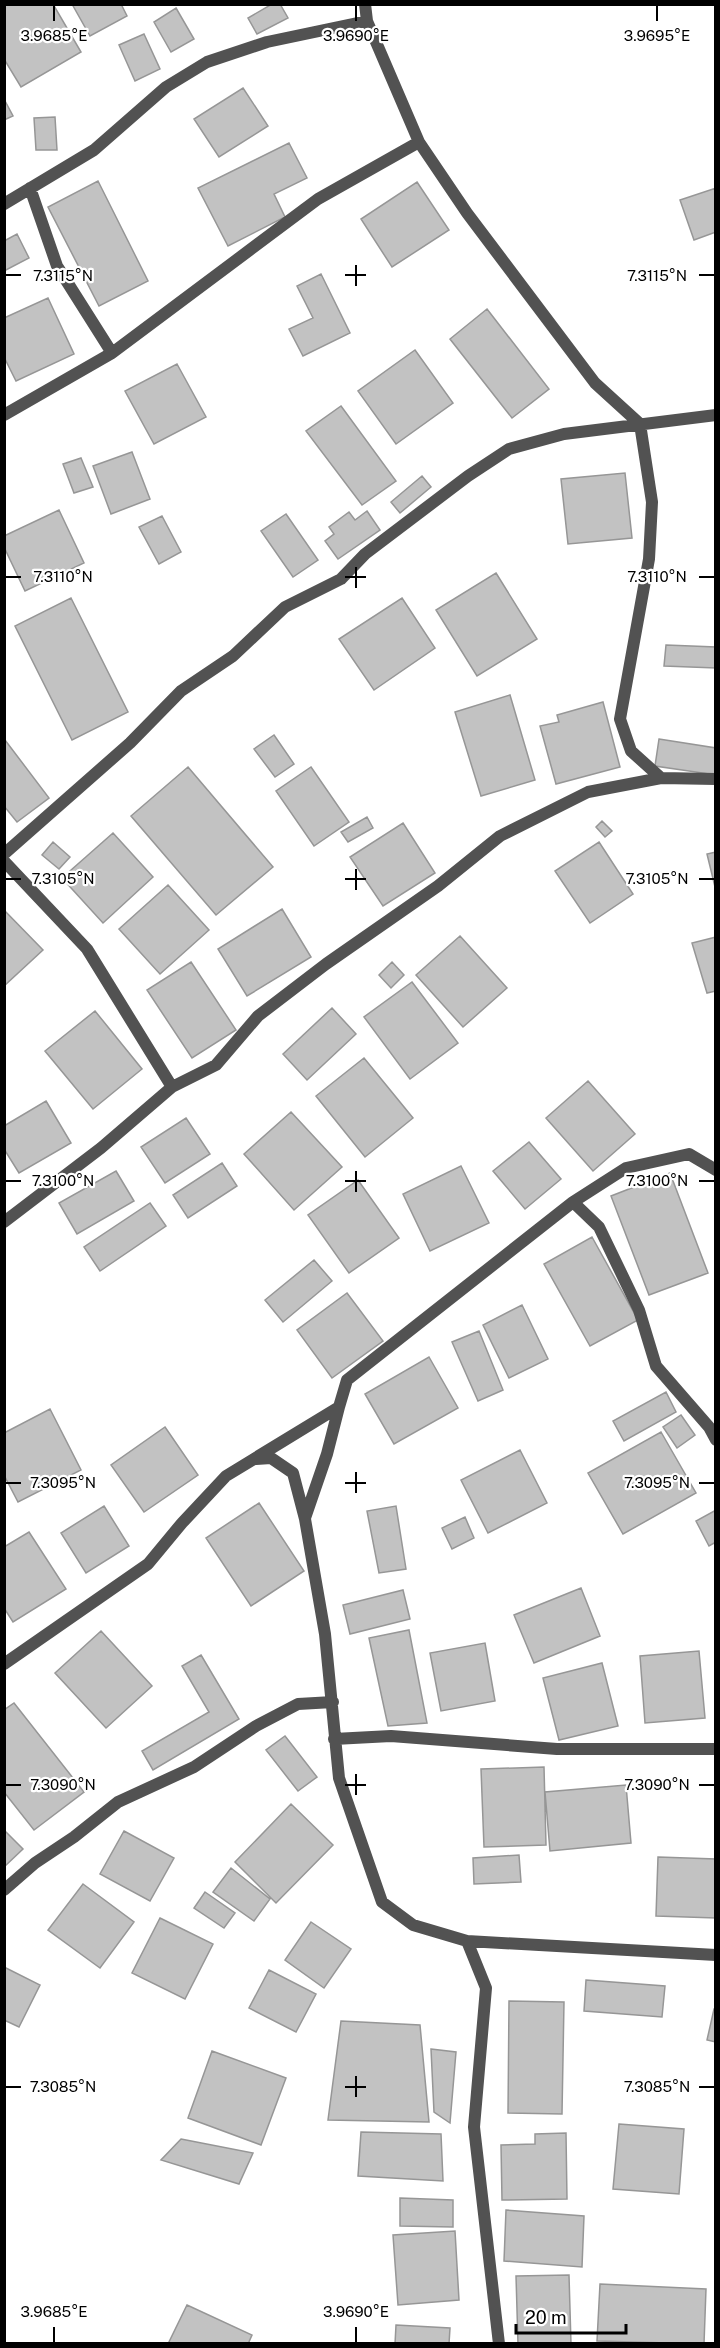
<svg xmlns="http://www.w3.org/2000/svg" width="720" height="2348" viewBox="0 0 720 2348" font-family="'Public Sans',sans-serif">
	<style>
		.building { fill: #c2c2c2; stroke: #969696; stroke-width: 1.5 }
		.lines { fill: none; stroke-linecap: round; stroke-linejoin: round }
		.street { stroke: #525252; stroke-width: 12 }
		.ticks { fill: none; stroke: #000; stroke-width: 2 }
		.ticks-label { font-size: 15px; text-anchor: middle; fill: #000; stroke: #fff; stroke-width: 4.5; stroke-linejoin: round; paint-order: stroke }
	</style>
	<rect width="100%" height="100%" fill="#fff"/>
	<path class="building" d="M4 4H53L81 52 21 87 4 59Z
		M72 4H121L127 16 90 36Z
		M272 4H280L288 18 257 34 248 18Z
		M176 8 194 39 171 52 154 22Z
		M144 34 160 69 135 81 119 45Z
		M243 88 268 126 219 157 194 119Z
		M4 99 13 116 4 120Z
		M55 117 57 150H36L34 118Z
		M289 143 307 178 274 194 285 217 228 246 198 188Z
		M98 181 148 281 99 306 48 207Z
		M417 182 449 230 392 267 361 219Z
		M716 188V232L694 240 680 200Z
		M17 234 29 258 4 271V241Z
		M321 274 350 333 303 356 289 329 313 318 297 286Z
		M48 298 74 354 16 381 4 357V318Z
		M487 309 549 389 512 418 450 339Z
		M415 350 453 403 396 444 358 391Z
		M177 364 206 417 154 444 125 391Z
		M341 406 396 481 362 505 306 431Z
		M132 452 150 499 111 514 93 466Z
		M81 458 93 487 74 493 63 464Z
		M625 473 632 538 568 544 561 479Z
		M422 476 431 487 400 513 391 502Z
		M59 510 84 563 25 591 4 547V536Z
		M367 511 380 530 338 559 325 541 334 534 329 527 349 512 355 520Z
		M286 514 318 560 293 577 261 531Z
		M162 516 181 552 159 564 139 527Z
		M496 573 537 639 477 676 436 610Z
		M71 598 128 712 72 740 15 626Z
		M402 598 435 648 374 690 339 639Z
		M666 645 716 647V668L664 666Z
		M510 695 535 780 481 796 455 712Z
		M603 702 620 767 556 784 540 726 559 722 557 715Z
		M274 735 294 764 275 777 254 749Z
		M659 739 716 748V775L655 766Z
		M5 740 49 798 17 822 4 806Z
		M188 767 273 867 216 915 131 816Z
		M311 767 349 822 314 846 276 791Z
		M367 817 373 828 348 842 341 832Z
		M602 821 612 831 605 837 596 827Z
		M403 823 435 873 383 906 350 857Z
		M113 833 153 877 103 923 62 878Z
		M53 842 70 857 59 869 42 855Z
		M599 842 633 894 590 923 555 871Z
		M716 852V891L707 854Z
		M168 885 209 930 160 974 119 929Z
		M282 909 311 957 247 996 218 949Z
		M4 910 43 950 4 986Z
		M460 936 507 988 463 1027 416 975Z
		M716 937V991L707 993 692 943Z
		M191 962 236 1030 192 1058 147 990Z
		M392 962 404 975 391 988 379 975Z
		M412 982 458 1043 410 1079 364 1017Z
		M332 1008 356 1034 307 1080 283 1054Z
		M95 1011 142 1069 93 1109 45 1051Z
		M364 1058 413 1118 365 1157 316 1096Z
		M588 1081 635 1134 593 1171 546 1118Z
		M46 1101 71 1143 19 1173 4 1149V1126Z
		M291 1112 342 1167 294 1210 244 1154Z
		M186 1118 210 1154 165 1183 141 1147Z
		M529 1142 561 1179 525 1209 493 1171Z
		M222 1163 237 1186 188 1218 173 1195Z
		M461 1166 489 1223 430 1251 403 1194Z
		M116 1171 134 1201 77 1234 59 1203Z
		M670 1173 708 1273 649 1295 611 1196Z
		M358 1180 399 1238 349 1273 308 1215Z
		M150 1203 166 1226 100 1271 84 1247Z
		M592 1237 638 1320 590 1346 544 1264Z
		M314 1260 332 1281 283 1322 265 1300Z
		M347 1293 383 1341 332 1378 297 1330Z
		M522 1305 548 1359 509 1378 483 1325Z
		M479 1331 503 1390 478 1401 452 1342Z
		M429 1357 458 1408 394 1444 365 1394Z
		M666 1392 676 1412 624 1441 613 1421Z
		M50 1409 81 1470 18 1502 4 1475V1433Z
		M681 1415 695 1435 677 1448 663 1427Z
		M165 1427 198 1475 144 1512 111 1465Z
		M661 1432 696 1493 623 1534 588 1473Z
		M520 1450 547 1503 488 1533 461 1480Z
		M259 1503 304 1571 251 1606 206 1538Z
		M104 1506 129 1546 86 1573 61 1533Z
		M396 1506 406 1569 379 1573 367 1511Z
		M716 1510V1542L709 1546 696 1521Z
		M465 1517 474 1538 452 1549 442 1528Z
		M29 1532 66 1589 13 1622 4 1608V1547Z
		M581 1588 600 1636 534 1663 514 1615Z
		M403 1590 410 1619 350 1634 343 1605Z
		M409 1630 427 1723 388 1726 369 1638Z
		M101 1631 152 1686 106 1728 55 1673Z
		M485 1643 495 1701 441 1711 430 1653Z
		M699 1651 705 1718 645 1723 640 1656Z
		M201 1655 239 1719 153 1770 142 1751 209 1712 182 1666Z
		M602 1663 618 1726 559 1740 543 1678Z
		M14 1703 84 1792 34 1830 4 1792V1710Z
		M285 1736 317 1777 298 1791 266 1750Z
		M544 1767 546 1845 484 1847 481 1769Z
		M626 1785 631 1843 550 1851 545 1792Z
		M291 1804 333 1845 276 1903 235 1862Z
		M4 1830 23 1849 4 1867Z
		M124 1831 174 1858 150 1901 100 1874Z
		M519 1855 521 1882 474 1884 473 1858Z
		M658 1857 716 1859V1918L656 1916Z
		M231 1868 270 1899 254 1921 213 1892Z
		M83 1884 134 1922 100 1968 48 1930Z
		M205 1892 235 1913 224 1928 194 1908Z
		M160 1918 213 1944 185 1999 132 1973Z
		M311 1922 351 1949 324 1988 285 1960Z
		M4 1967 40 1985 19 2027 4 2020Z
		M269 1970 316 1994 296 2032 249 2008Z
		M586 1980 665 1986 662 2017 584 2011Z
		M509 2001 564 2002 562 2114 508 2113Z
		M714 2009H716V2042L707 2040Z
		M341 2021 420 2025 429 2122 328 2120Z
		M431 2049 456 2052 450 2123 434 2112Z
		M212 2051 286 2078 261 2145 188 2118Z
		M619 2124 684 2129 679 2194 613 2189Z
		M361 2132 441 2134 443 2181 358 2176Z
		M566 2133 567 2199 502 2200 501 2145 535 2144V2134Z
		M181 2139 253 2153 239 2184 161 2160Z
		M400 2198 453 2200V2227L400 2226Z
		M506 2210 584 2216 582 2267 504 2261Z
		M455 2231 459 2300 398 2305 393 2235Z
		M569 2275 571 2344H518L516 2276Z
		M600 2284 706 2289 704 2344 597 2341Z
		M187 2305 252 2335 248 2344H168Z
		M396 2325 450 2328 449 2344H395Z"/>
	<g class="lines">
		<path class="street" d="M365 4 367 21 419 142 467 213 595 383 640 424 652 502 649 559 620 719 631 751 661 778
			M30 188 57 266 112 353
			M4 204 94 150 166 87 207 62 267 42 367 21
			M4 415 112 353 318 199 419 142
			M4 854 130 743 181 691 233 656 285 607 341 579 365 554 468 476 509 449 564 434 716 415
			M4 861 87 949 172 1087
			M573 1202 599 1227 639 1310 656 1366 709 1427 716 1440
			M4 1222 101 1148 172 1087 216 1065 258 1016 326 964 438 886 500 836 588 792 661 778 716 779
			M256 1459 271 1458 293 1473 305 1519 325 1634 339 1778 382 1902 413 1925 467 1941 716 1955
			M305 1518 327 1454 339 1407
			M4 1664 148 1564 182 1523 226 1476 339 1407 347 1380 573 1202 626 1168 689 1154 716 1170
			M334 1739 391 1736 557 1749H716
			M4 1890 35 1863 74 1837 118 1802 194 1767 256 1726 298 1704 333 1702
			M467 1941 486 1988 474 2127 499 2344"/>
	</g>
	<path class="ticks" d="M54 6V21M356 6V21M657 6V21M356 265V286M6 275H21M345 275H366M699 275H714M356 567V588M6 577H21M345 577H366M699 577H714M356 869V890M6 879H21M345 879H366M699 879H714M356 1171V1192M6 1181H21M345 1181H366M699 1181H714M356 1472V1493M6 1483H21M345 1483H366M699 1483H714M356 1774V1795M6 1785H21M345 1785H366M699 1785H714M356 2076V2097M6 2087H21M345 2087H366M699 2087H714M54 2327V2342M356 2327V2342"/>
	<g class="ticks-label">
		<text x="54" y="41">3.9685°E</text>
		<text x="356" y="41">3.9690°E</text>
		<text x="657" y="41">3.9695°E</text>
		<text x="63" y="281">7.3115°N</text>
		<text x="657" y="281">7.3115°N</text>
		<text x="63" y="582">7.3110°N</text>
		<text x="657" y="582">7.3110°N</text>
		<text x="63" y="884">7.3105°N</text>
		<text x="657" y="884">7.3105°N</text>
		<text x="63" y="1186">7.3100°N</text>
		<text x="657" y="1186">7.3100°N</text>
		<text x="63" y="1488">7.3095°N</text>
		<text x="657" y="1488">7.3095°N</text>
		<text x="63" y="1790">7.3090°N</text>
		<text x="657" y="1790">7.3090°N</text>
		<text x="63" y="2092">7.3085°N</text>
		<text x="657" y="2092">7.3085°N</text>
		<text x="54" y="2317">3.9685°E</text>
		<text x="356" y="2317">3.9690°E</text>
	</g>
	<rect width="720" height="2348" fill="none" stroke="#000000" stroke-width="12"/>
	<path d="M516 2324v9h110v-9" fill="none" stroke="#000000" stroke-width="3"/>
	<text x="525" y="2324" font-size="18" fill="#000000" stroke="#ffffff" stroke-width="4.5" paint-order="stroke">20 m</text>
</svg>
